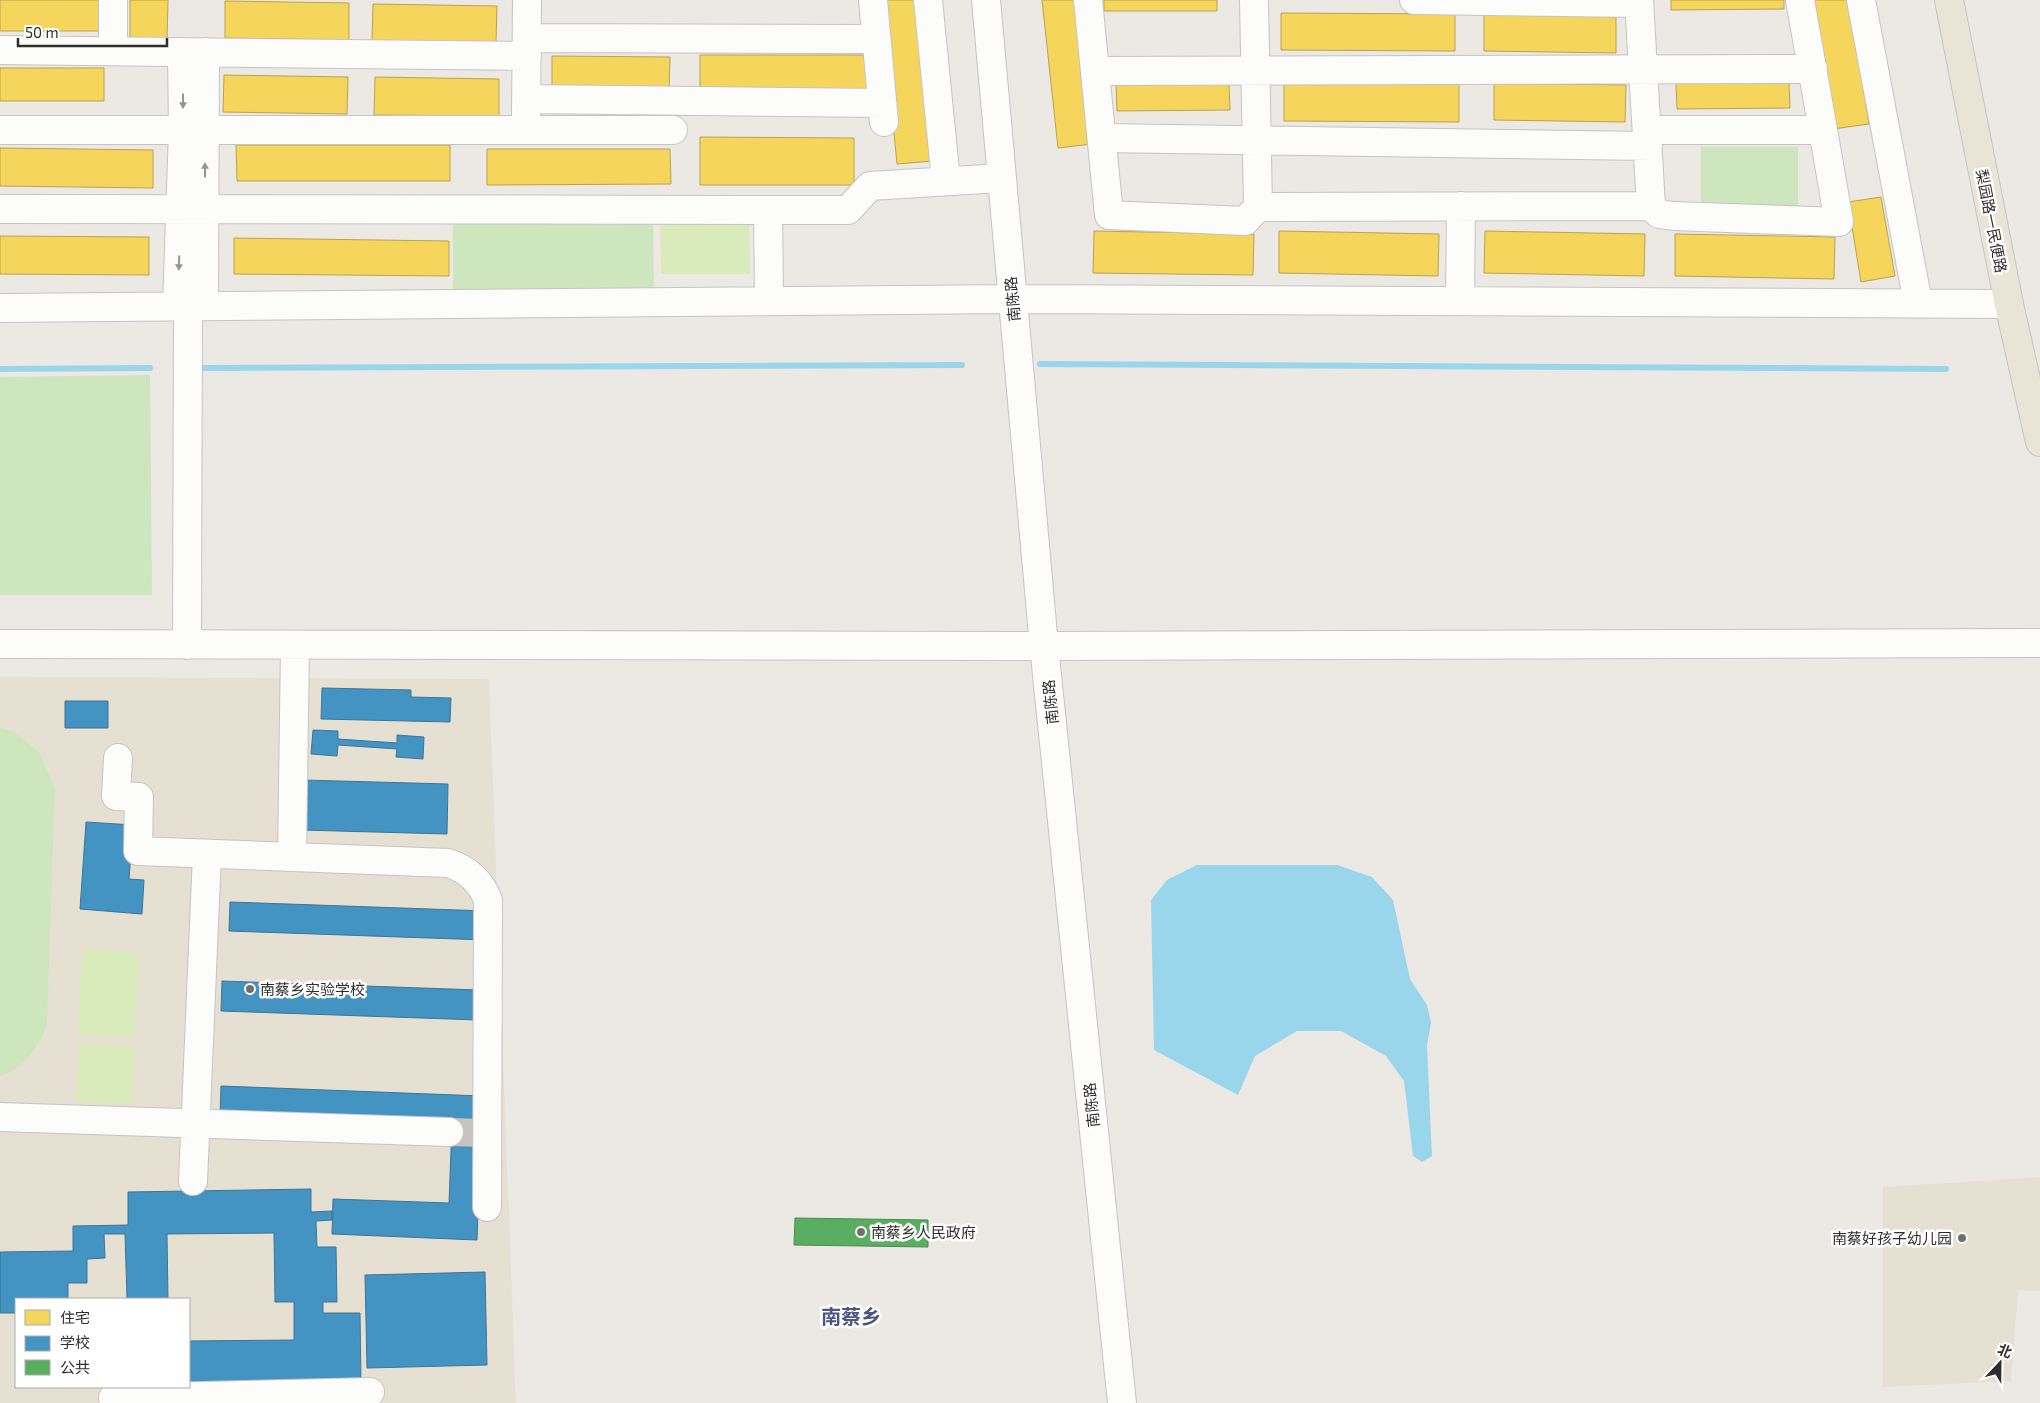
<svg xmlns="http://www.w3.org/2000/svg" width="2040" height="1403" font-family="'Exo 2','Noto Sans SC',sans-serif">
<rect width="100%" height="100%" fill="#ece8e4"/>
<!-- education -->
<path fill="#e6e0d3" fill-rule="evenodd" d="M0,677L489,679L516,1403H0ZM16,1299H189V1387H16Z
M2040,1177V1291L2018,1290L2011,1381L1883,1387V1187Z"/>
<!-- green -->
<path fill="#cee6be" d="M1701,147H1798V206H1701Z
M453,217H653L654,296H453Z
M150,375L152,595H0V377Z
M0,727L14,732L39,752L55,788L47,1026C38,1047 23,1070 0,1076Z"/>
<!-- pitch -->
<path fill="#d9eabb" d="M749,219L750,274H661L660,220Z
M82,949L139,953L134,1038L78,1034Z
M79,1043L135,1046L132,1104L76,1101Z"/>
<!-- water -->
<path fill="#99d6ec" d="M1197,865H1337L1372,877L1393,900L1410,979L1427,1005L1431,1023L1427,1045L1432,1156L1422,1162L1413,1156L1404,1081L1386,1056L1341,1031H1297L1255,1056L1238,1095L1154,1050L1151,900L1167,880Z"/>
<!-- homes -->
<path fill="#f6d55c" stroke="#baa34e" d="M0,0H101L102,31H0Z
M130,0H168L167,41H130Z
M881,0H921L933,161L897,164Z
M1042,0H1077L1092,144L1058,148Z
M1104,0H1217V11H1104Z
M1671,0H1784V9L1671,10Z
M1812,0H1849L1869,124L1833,129Z
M225,1L349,3V40L225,38Z
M373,4L497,6L496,43L372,41Z
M1281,13L1455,14V51L1281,50Z
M1484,14L1616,16V53L1484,51Z
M700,55H868V90H700Z
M552,56L670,57L669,89L552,88Z
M0,68H104V101H0Z
M224,75L348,77L347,114L223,112Z
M375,77L499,79V116L374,115Z
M1789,82L1790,108L1677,109L1676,83Z
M1494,83L1626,85L1625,122L1494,120Z
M1229,84L1230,110L1117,111L1116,85Z
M1284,84H1459V122L1284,121Z
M700,137L854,138V185H700Z
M236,145H450V181H237Z
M0,148L153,150V188L0,186Z
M487,149H670L671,184L487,185Z
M1881,197L1895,276L1861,282L1848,202Z
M1094,231L1254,234L1253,275L1093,273Z
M1279,231L1439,234L1438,276L1279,273Z
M1485,231L1645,234L1644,276L1484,273Z
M1675,234L1835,237L1834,279L1675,276Z
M0,236L149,237V275L0,274Z
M234,238L449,241V276L234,274Z"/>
<!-- schools -->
<path fill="#4393c3" stroke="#3d7596" d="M322,688L411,690V697L451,698L450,722L321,719Z
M65,701H108V728H65Z
M313,730L338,731V739L397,743V735L424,737L423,759L396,757L397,749L338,745L337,756L311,754Z
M303,780L448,784L447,834L301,830Z
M86,822L133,825L129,879L144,880L142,914L80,909Z
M230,902L487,911L486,940L229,931Z
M222,981L479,990L478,1020L221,1011Z
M221,1086L482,1096L477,1240L332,1234L333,1199L449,1203L452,1124L220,1115Z
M311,1189V1212L332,1211V1220L316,1221L317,1247H336L337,1302H323V1313H360L361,1385L189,1387V1341L294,1340V1302H275L274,1233L167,1234L168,1299H127L125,1234H104L105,1258L87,1259V1283H68V1299H16V1313H0V1252L73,1251V1226L128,1225V1192Z
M485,1272L487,1365L367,1368L365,1275Z"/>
<!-- public -->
<path fill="#5aae61" stroke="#4d8852" d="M795,1218L928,1220V1247L794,1245Z"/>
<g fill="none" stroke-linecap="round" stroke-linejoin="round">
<!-- stream -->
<path stroke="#99d6ec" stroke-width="6" d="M1040,364L1946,369
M199,368L962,365
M0,369L150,368"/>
<!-- minor-tunnel -->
<path stroke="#c6c3c0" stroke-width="28" stroke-dasharray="28 14" stroke-linecap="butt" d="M449,1132L482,1133"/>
<defs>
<path id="minor" d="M873,0L884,122
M928,0L946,181
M986,0L1044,646L1122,1403
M1088,0L1109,215L1245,221L1258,207
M1254,0L1258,207L1651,206L1639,0
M1414,0L1639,3
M1861,0L1918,303
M527,38L876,39
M0,50L527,56
M113,51V0
M1095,71L1813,69
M526,99L882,103
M526,117L527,0
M0,130H673
M1647,130H1823L1800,0
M1102,138L1648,146
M1651,206L1659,214L1673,216L1839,222L1823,130
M0,209L848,210L870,186L1001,178
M768,210L769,301
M1460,301L1461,206
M177,306L183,130L182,52
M204,306L205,52
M0,308L1012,299L2009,304
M0,644L1044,646L2040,643
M187,645L188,306
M118,758L116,796L139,797L138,851L448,863C467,869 481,882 488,900L487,1207
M292,857L295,645
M0,1117L449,1132
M193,1181L207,854
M113,1398L370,1392"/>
<path id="major" d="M1949,0L2009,304L2040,442"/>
</defs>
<!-- minor casing -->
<use href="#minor" stroke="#c5c4c5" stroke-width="30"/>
<!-- major casing -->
<use href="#major" stroke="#c6c5c4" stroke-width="30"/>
<!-- minor -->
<use href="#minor" stroke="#fcfcfb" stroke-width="28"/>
<!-- major -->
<use href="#major" stroke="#e8e4d6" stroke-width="28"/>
</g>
<!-- one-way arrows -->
<defs><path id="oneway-solid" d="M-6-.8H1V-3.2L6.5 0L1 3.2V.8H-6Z" transform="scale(1.25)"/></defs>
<g fill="#959594">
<use href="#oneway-solid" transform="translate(183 101) rotate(90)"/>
<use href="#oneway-solid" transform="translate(205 170) rotate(-90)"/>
<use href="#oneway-solid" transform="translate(179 263) rotate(92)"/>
</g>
<!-- markers -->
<g fill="#706f6e" stroke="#fff" stroke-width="2">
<circle cx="250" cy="989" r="5"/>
<circle cx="861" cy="1232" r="5"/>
<circle cx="1962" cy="1238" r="5"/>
</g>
<g text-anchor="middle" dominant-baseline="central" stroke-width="5" stroke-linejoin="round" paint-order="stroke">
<!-- street labels -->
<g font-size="15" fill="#2e2e2e" stroke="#fff">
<text transform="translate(1992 221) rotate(79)">梨园路一民便路</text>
<text transform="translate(1012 299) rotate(-95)">南陈路</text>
<text transform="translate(1050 702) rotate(-96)">南陈路</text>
<text transform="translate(1091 1105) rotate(-96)">南陈路</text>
</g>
<!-- poi labels -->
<g font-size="15" fill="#2e2e2e" stroke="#fff" text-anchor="start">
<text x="260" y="989">南蔡乡实验学校</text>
<text x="871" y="1232">南蔡乡人民政府</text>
<text x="1952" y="1238" text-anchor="end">南蔡好孩子幼儿园</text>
</g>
<!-- district labels -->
<g font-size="20" font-weight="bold" fill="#4d5680" stroke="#fff">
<text x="851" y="1316">南蔡乡</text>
</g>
</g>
<!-- legend -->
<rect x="15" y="1298" width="175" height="90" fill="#ffffff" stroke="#ababab"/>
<rect x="25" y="1310" width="25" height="15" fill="#f6d55c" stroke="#ababab"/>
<text x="60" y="1323" font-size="15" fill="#2e2e2e">住宅</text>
<rect x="25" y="1336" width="25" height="15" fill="#4393c3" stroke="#ababab"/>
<text x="60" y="1348" font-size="15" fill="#2e2e2e">学校</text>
<rect x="25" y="1360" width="25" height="15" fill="#5aae61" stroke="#ababab"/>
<text x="60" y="1373" font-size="15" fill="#2e2e2e">公共</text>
<!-- north arrow -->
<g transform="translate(2000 1363) rotate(22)" stroke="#ffffff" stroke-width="4" paint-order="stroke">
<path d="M0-4L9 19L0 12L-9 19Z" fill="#2e2e2e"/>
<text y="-8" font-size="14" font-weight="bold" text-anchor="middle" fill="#2e2e2e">北</text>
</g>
<!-- scale -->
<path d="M18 38v8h149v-8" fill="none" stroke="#2e2e2e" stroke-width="2.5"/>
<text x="25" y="38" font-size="15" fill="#2e2e2e" stroke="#ffffff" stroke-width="4" paint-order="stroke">50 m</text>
</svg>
